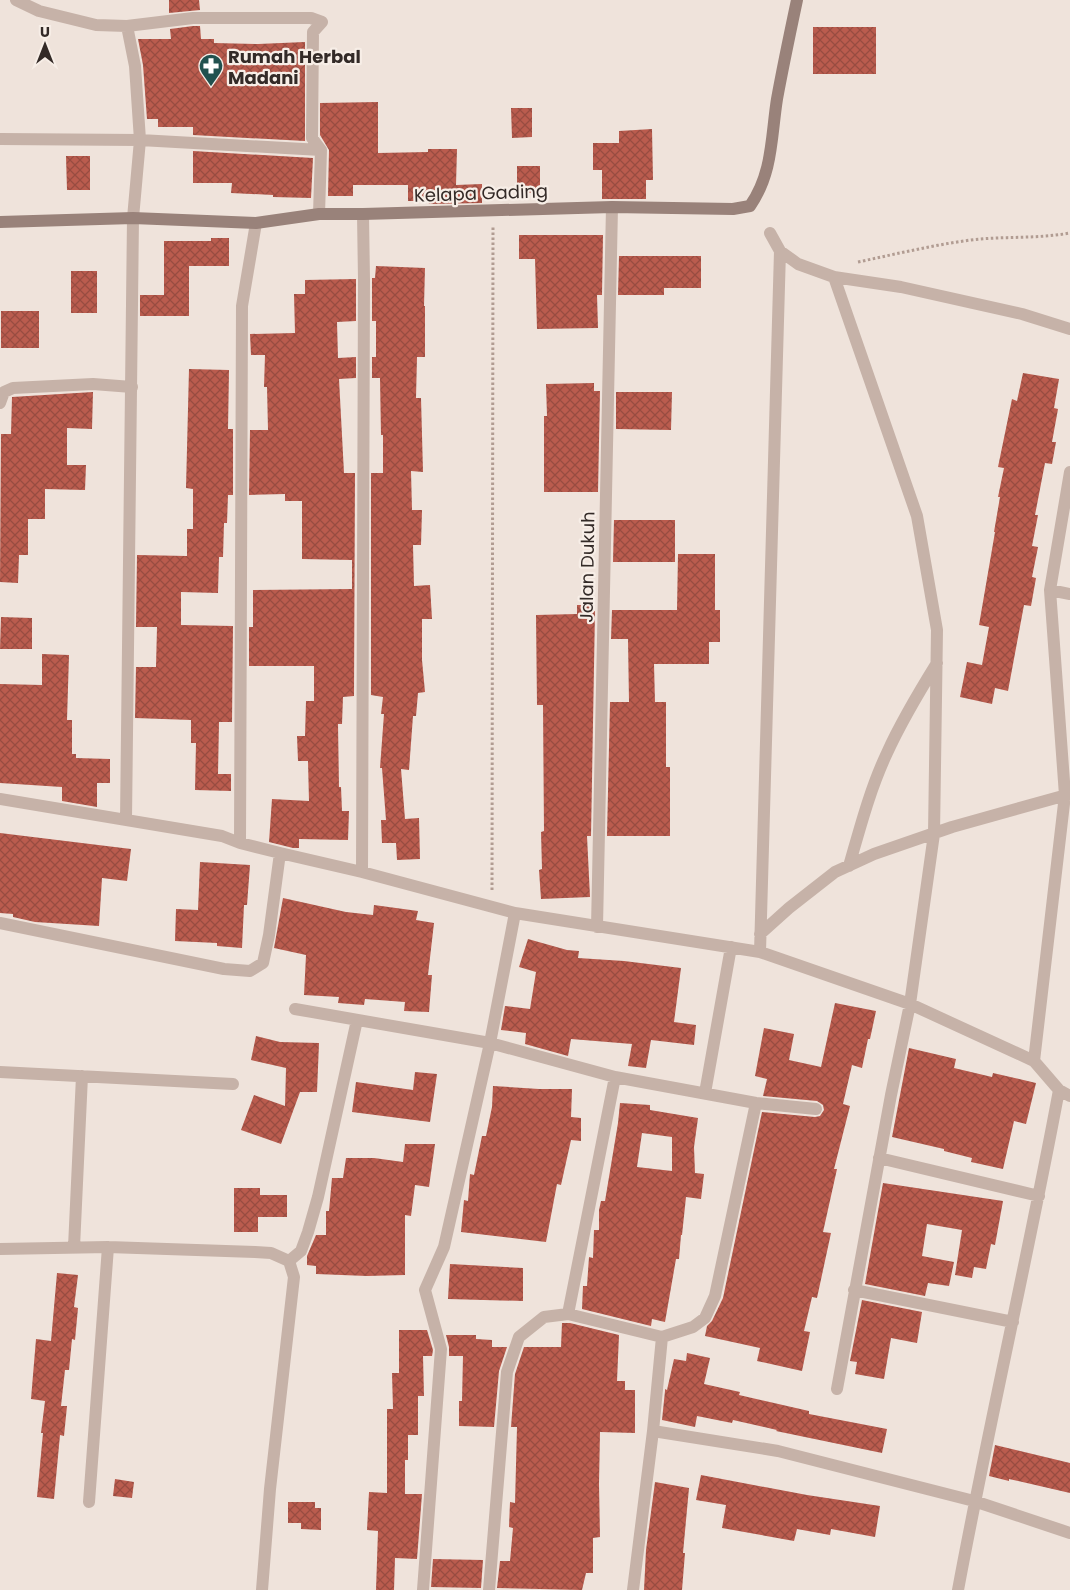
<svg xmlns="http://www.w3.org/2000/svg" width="1070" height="1590" font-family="Poppins,sans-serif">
<defs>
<pattern id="building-cross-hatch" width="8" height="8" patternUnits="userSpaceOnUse" patternTransform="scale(1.25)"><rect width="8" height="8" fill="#ba5c4e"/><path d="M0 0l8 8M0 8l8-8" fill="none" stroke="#984c41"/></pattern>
</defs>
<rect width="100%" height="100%" fill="#efe3db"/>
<!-- building -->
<path fill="url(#building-cross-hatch)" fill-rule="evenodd" d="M169,0H199L200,10L169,13Z
M193,26H200L201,39H214V43L258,44L305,42V141L193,135V127H158V119H147L143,65L138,39H171L170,29Z
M813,27H876V74H813Z
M378,102V153L428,152V149H457L456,185L482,184V203L429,204L428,201H408V185H353V196H328L329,150L320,135V103Z
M511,108H532V137L512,138Z
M652,129L653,180H646V199H602V170H593V143H619V131Z
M193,151L313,158L311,198L273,197V195L231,193L232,183H193Z
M66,156H90V190H67Z
M517,166H540V193H517Z
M519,235H603L602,295H597L598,328L537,329L535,259H519Z
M211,238H229V266H189V316H140V295H164V241H211Z
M619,256H701V288H664V295H618Z
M376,266L425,268L424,306H425V357H417L416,398H421L423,472L411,471L412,510H422L421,545H413L414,586L430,585L432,619H422V660L425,692L418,693L416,716H413L409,770L401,769L405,819L419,818L420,859L397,860L396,843H382L381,820H386L382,768H380L384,714H381L383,697L371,695V473H383V435H381L380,378H372V357H376V321H372V278H375Z
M71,271H97V313H71Z
M356,279V321L337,322L338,358L356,357V378L339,379L344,473H355L354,696L343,697L342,724H338L339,787H341L342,811H349L348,840L299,839V848H293L269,842L272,799L309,801L308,761H298L297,736H305L306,701H314V666H249V627H253V590L352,589V560L302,559V501H285V494L249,495L250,430H268L267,387H264L265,355H251L250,334L295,333L294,294H305V280Z
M1,311H39V348H1Z
M189,369L229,370L228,429H233V495H228L227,523H224L223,557H219L218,593L181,592V625L233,626L232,722H219L218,774H231V791L195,790L196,743H191V720L135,718L136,667H156L157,627H136L137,555L187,556V529H193V489L186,488Z
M1023,373L1059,379L1054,408L1058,409L1052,442H1056L1052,464L1045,463L1035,515H1038L1032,546L1038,547L1032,577L1036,578L1031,606L1024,605L1008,691L995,688L992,704L960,697L967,662L982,665L989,627L979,625L995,532H994L1000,497H998L1004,468L998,467L1012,399L1017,401Z
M594,383V391H600L598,492H544V416H547L546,384Z
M93,392L92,429L67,428V465H86L85,490L45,489V519H28V555H19L18,583L0,582L1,434H11L12,397Z
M616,392H672L671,430L616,429Z
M614,520H675V562H613Z
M678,554H715V610H720V642H709V664H654L655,702H666V767H670V836H607L610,702H629L628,639H611L612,610H677Z
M577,605H594V611H595L591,836H587L590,897L541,899L539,870L542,869L541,832L544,831L543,705H537L536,615L577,614Z
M1,617L32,618V649H0Z
M42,654L69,655L67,720H72V754H76V758L110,759V783H97V807L62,801V787L0,783V684L42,685Z
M0,833L131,849L127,881L102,878L99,926L35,922L13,917V914L0,913Z
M200,862L250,865L247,905H244L242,948L217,946V943L175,941L176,909L198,910Z
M283,898L346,912L373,915L374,905L418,911L416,920L434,923L428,975H432L429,1012L404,1011L405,1002L365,999L364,1005L338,1003L339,997L304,995L306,955L274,948Z
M528,939L567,950L579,951L578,958L624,961L681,968L674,1022L696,1025L694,1045L651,1040L646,1068L628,1066L632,1044L571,1039L568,1056L525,1044L526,1033L501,1030L505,1006L530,1009L536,972L519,967Z
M835,1003L876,1011L870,1039H868L862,1068L852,1065L843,1104L850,1106L834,1169H837L823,1232L831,1233L817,1298L812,1297L804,1331L810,1332L802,1371L757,1361L760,1348L705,1336L707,1326L712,1321L723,1298L762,1112L815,1117L820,1116L824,1110L823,1105L817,1101L763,1096L767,1079L755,1076L764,1028L794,1034L789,1060L821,1067Z
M256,1036L280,1042L319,1043L317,1092H300L281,1144L241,1130L254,1095L285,1106L286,1068L251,1060Z
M909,1048L956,1059L954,1068L992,1077L993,1073L1036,1083L1026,1124L1014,1121L1003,1169L971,1162L972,1158L944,1151V1149L892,1137Z
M415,1072L437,1074L430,1122L352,1112L356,1082L413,1090Z
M493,1086L539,1089H572L571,1117L581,1118V1141L571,1140L561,1185L557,1184L546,1242L461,1232L464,1200L468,1201L470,1174L474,1175L482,1136H486L492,1107Z
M620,1103L650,1105V1110L698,1118L694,1147L695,1173L704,1174L701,1199L686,1197L682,1235H681L679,1259H676L665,1322L652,1319L651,1326L582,1309L583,1286H587L589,1257L593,1258L594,1230H599V1210L601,1201H605L618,1123ZM642,1133L672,1137V1171L637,1167Z
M405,1144H435L429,1187L415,1185L411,1216L405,1215V1275L367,1276L316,1274V1266L307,1265V1256L316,1235H326V1211H329L332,1178H343L346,1158H374L403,1162Z
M883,1183L1003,1201L995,1245L991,1244L986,1269L974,1267L972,1278L955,1275L962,1230L927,1224L922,1256L954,1262L949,1286L928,1283L925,1296L865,1284Z
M234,1188H260V1195H287V1217H258V1232H234Z
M450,1264L523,1268V1301L448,1299Z
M57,1273L78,1275L74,1307L78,1308L75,1340L72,1339L69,1370H65L61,1406H67L64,1436L60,1435L54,1499L37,1497L43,1433H41L45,1401L31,1399L36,1339L51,1341Z
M862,1300L922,1312L917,1343L891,1338L884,1379L855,1374L857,1362L850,1361Z
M562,1323H570L619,1335L617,1381H625V1390H635V1433L600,1432L599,1484L600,1537L593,1538V1573H586L582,1590L497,1588L500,1561H510L513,1528L509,1527L510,1502L515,1503L517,1427H511L515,1374L524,1347H561Z
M399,1330H427L433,1350L432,1356H423L424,1396H418V1435H408V1460H405V1494H422L417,1559L395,1558L394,1590H376L378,1531L367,1530L369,1492L387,1493V1409H393L392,1373H399Z
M446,1335H476V1339L492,1340V1347H507L499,1371L494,1427L459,1426V1401H462L463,1356H449V1347Z
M687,1353L710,1358L704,1384L740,1392L739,1395L809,1411V1414L887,1429L882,1453L776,1431L777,1430L733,1420L732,1423L697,1416L695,1427L662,1420L665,1391V1389L667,1390L674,1359L686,1361Z
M995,1445L1070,1463V1493L1009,1479V1481L989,1476Z
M701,1475L807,1495L880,1506L875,1537L831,1529L830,1535L797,1529L794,1541L722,1528L726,1505L696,1500Z
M115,1479L134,1482L132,1498L113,1496Z
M655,1482L689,1488L683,1553H685L682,1590H644L646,1550Z
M288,1502H315V1508H321V1530L301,1529V1523H288Z
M433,1559L483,1560L481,1588L431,1587Z"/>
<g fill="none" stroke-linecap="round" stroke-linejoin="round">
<!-- path -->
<path stroke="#b19c92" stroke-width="3" stroke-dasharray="2.5 2.5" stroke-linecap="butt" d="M858,262C896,254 933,245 971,240C1004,236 1037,239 1070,233
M492,890L493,227"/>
<!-- street -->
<path stroke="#c6b2a8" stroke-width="12" d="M16,0L39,11L96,25L127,26L193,18H311L322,22L313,32L312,138L321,150L319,214
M0,139L140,140L321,150
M770,233L780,251L798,264L834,277L901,287L1022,314L1070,329
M834,277L917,516L937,630L934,834L910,1004L891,1095L837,1389
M0,403L4,392L13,388L93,384L132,387
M1050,590L1070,594
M0,799L222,836L240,843L280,853L362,872L515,913L760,952L910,1004L1034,1061L1059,1090L1070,1096
M126,820L133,218L140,140L135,66L127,26
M240,843L242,306L256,223
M849,866C860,828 870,789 887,753C901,722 919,692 937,663
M362,872L364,280L363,214
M0,923L224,969L250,971L263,963L269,935L280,853
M597,927L612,207
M760,934L789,908L835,872L874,854L952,827L1070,794
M760,952L780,251
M295,1009L490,1043L615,1077L756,1103L816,1109
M1034,1061L1065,795L1050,590L1070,472
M0,1072L233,1084
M705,1093L731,947
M879,1158L1039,1196
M74,1247L82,1076
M0,1249L108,1247L255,1252L271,1253L289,1261L301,1251L308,1232L318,1197L357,1020
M854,1290L1013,1322
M568,1314L662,1337
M653,1431L778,1451L974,1501L1070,1533
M89,1502L108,1247
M262,1590L270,1489L294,1277L289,1261
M423,1590L441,1349L425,1290L444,1247L490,1043L515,913
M489,1590L507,1372L519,1337L544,1317L568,1314L615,1077
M633,1590L653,1431L662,1337L693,1327L705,1318L715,1296L756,1103
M958,1590C989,1423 1028,1257 1059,1090"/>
<!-- secondary -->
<path stroke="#99827a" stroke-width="12" d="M0,222L133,218L256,223L319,214H363L612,207L733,209L750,206C773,173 771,137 777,99C783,66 790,33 797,0"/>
</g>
<!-- icons -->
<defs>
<symbol id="pharmacy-pin" viewBox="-11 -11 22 30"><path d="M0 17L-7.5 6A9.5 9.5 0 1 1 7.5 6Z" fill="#21514f" stroke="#f7eee7"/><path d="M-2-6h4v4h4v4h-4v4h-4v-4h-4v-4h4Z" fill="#fff"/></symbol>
</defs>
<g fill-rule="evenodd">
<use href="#pharmacy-pin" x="197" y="52" width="28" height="38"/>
</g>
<g text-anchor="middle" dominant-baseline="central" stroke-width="4.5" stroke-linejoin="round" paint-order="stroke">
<!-- poi labels -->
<g font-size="18" font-weight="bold" fill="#332a27" stroke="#f7eee7" text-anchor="start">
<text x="228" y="56">Rumah Herbal<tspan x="228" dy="21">Madani</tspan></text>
</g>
<!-- street labels -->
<g font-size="18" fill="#332a27" stroke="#f7eee7">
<text transform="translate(481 193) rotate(-2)">Kelapa Gading</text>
<text transform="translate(587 567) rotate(-89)">Jalan Dukuh</text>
</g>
</g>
<!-- north arrow -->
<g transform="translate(45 45)" stroke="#f7eee7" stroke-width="4" paint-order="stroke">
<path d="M0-4L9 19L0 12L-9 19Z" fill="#332a27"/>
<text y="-8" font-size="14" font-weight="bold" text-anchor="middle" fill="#332a27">U</text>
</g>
</svg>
